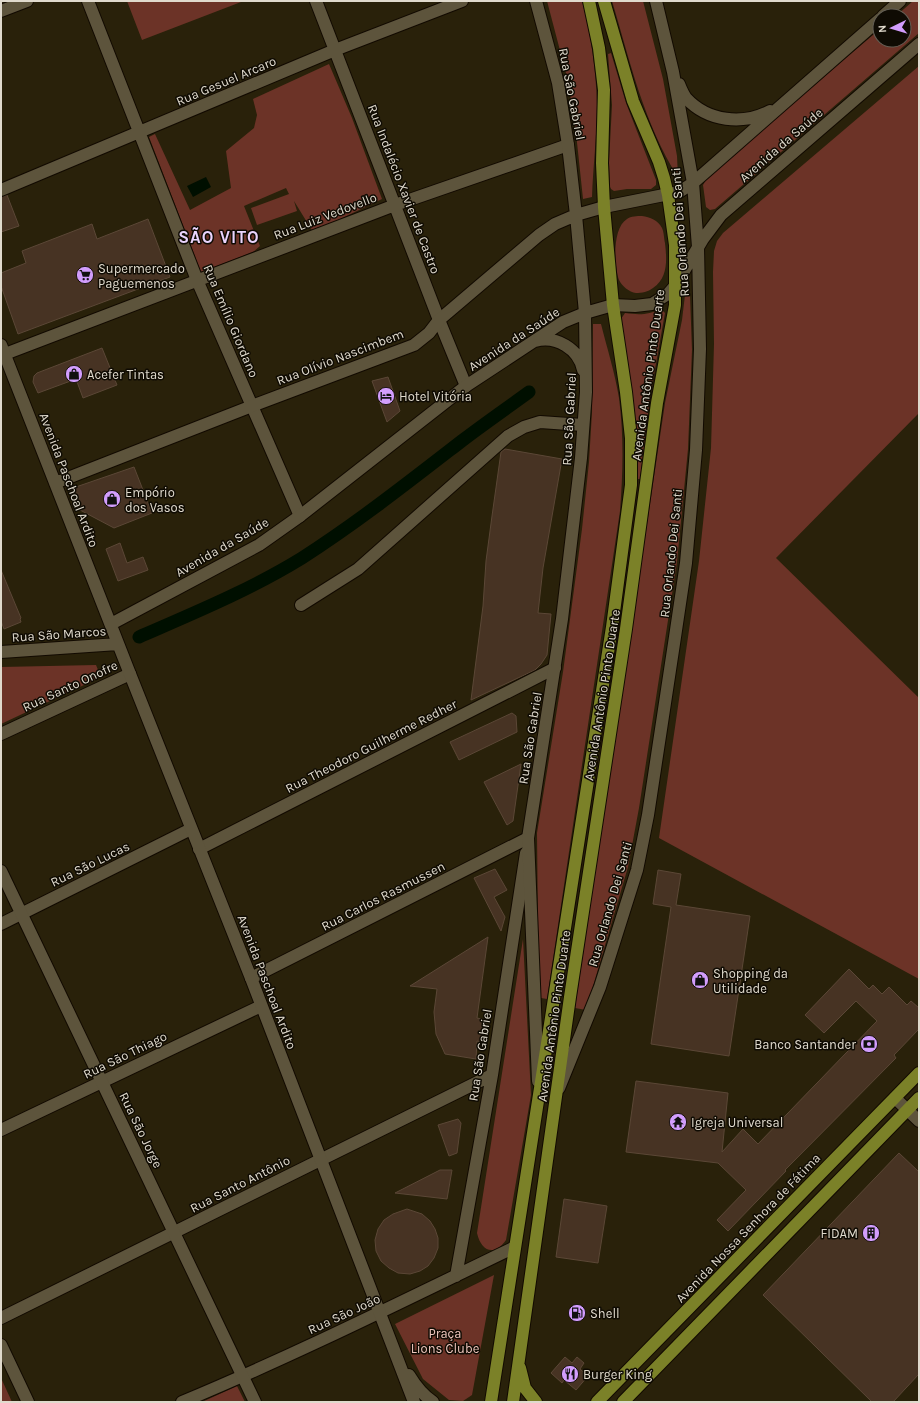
<svg xmlns="http://www.w3.org/2000/svg" width="920" height="1403" font-family="Karla,sans-serif">
<rect width="100%" height="100%" fill="#29210a"/>
<!-- green -->
<path fill="#6c3327" d="M127,1H241V2L142,40Z
M547,1H582C591,35 596,70 597,105C597,136 593,167 592,197L583,199L576,133L568,81Z
M612,1H643L663,79L677,156L678,177C644,124 630,61 612,1Z
M913,1H919V33L715,209L710,210L706,207L703,185L706,180L758,133L880,29V40H904V16H896Z
M611,53L626,103L656,180V185L651,189H627L614,191L611,189L610,187L609,162L612,105L608,54Z
M329,64L352,118L382,199L313,232L294,201L297,211L257,225L251,208L289,194L286,188L244,206L260,246L253,252L201,272L149,137L155,134L190,210L231,188L226,151L254,128L257,115L253,99Z
M919,66V413L776,558L919,698V979L659,838L699,561L711,448L714,344L713,272L714,251L717,241L723,233Z
M642,216C650,217 658,220 662,228C664,232 664,239 665,243C667,260 668,278 653,288C648,292 642,293 636,293C629,292 622,286 619,280C614,266 612,228 627,219C631,216 637,216 642,216Z
M685,295H690L692,350L688,449L677,562L639,808L628,867L586,1010L575,1008L665,403L682,320Z
M661,309L665,313L650,397L640,479H638C636,424 630,373 621,319L625,313C639,315 648,315 661,309Z
M593,324H601C607,348 615,373 619,398C624,436 623,473 620,511L547,999L541,998L538,930L537,833L563,672L582,529L589,462L592,412Z
M96,665L101,677L1,724V667Z
M523,939L531,1095L506,1240C494,1257 481,1251 477,1233Z
M494,1275L472,1395L463,1401L449,1400L423,1379L395,1324Z
M1,1378L12,1402H1Z
M237,1386L245,1402H202Z"/>
<!-- water -->
<path fill="#000f00" d="M206,177L211,187L193,197L187,186Z"/>
<g fill="none" stroke-linecap="round" stroke-linejoin="round">
<!-- canal -->
<path stroke="#000f00" stroke-width="13" d="M139,637C194,613 250,590 302,558C358,522 410,481 463,440C484,424 507,408 529,392"/>
</g>
<!-- building -->
<path fill="#473323" stroke="#5b4736" d="M7,195L19,226L1,232V197Z
M148,219L170,277L18,334L1,286V273L26,263L22,251L92,224L97,239Z
M102,348L117,385L83,398L76,379L38,393L33,382L34,376L37,373Z
M388,377L400,411L387,422L372,381Z
M505,449L562,459L543,568L538,613L551,614L547,655L541,664L535,670L471,700L483,606L486,561L492,516L501,452Z
M134,467L152,513L114,528L80,510L73,488Z
M120,543L127,563L143,557L148,570L118,581L106,549Z
M1,570L21,618L20,619L21,622L4,629L1,621Z
M512,713L516,716L517,732L459,760L450,742Z
M521,764L513,821L507,825L484,782Z
M495,869L507,890L494,897L505,917L501,931L474,878Z
M658,870L681,874L676,905L750,916L729,1056L651,1044L671,907L653,904Z
M488,937L477,1018L486,1020L484,1043L477,1041L476,1059L445,1054L436,1034L434,1012L437,989L410,986Z
M849,969L869,989L873,985L882,994L889,987L907,1005L911,1001L919,1008V1029L894,1055L896,1058L785,1170L786,1171L728,1231L717,1220L746,1190L718,1163L626,1152L636,1081L728,1093L722,1152L743,1129L758,1144L877,1021L856,1001L824,1033L805,1015Z
M458,1119L461,1123L457,1153L449,1156L438,1125Z
M899,1153L919,1172V1374L893,1402H872L763,1295Z
M440,1170H452L447,1199L395,1193Z
M564,1199L607,1206L598,1263L556,1257Z
M407,1209L422,1214L430,1221L435,1229L438,1238V1248L434,1258L428,1266L420,1271L410,1274L398,1273L389,1268L381,1261L376,1251L375,1240L378,1229L384,1220L393,1214Z
M565,1357L572,1363L577,1357L584,1363L580,1369L588,1376L576,1390L564,1380L562,1383L551,1373Z"/>
<g fill="none" stroke-linecap="round" stroke-linejoin="round">
<defs>
<path id="minor" d="M88,1L197,280L300,516
M316,1L439,320L466,386
M1,11L27,1
M1,190L335,50L462,1
M5,354L395,205L568,145
M301,605L358,569L508,436L524,427L540,422L583,425
M1,734L130,674
M199,849L555,668
M1,924L191,829
M251,978L528,838
M895,1098L919,1121
M1,1130L261,1006
M456,1276L492,1075L526,853
M1,1318L492,1075
M1,1345L28,1402
M182,1402C295,1355 405,1300 515,1247"/>
<path id="secondary" d="M536,1L558,83L568,145L576,215L585,313L586,392L581,458L562,619L528,838L538,1081
M883,16L900,1
M679,84C681,89 683,94 686,98C708,122 743,125 770,111
M535,341C556,335 579,349 583,370
M1,345L130,674L251,978L414,1402
M55,483L252,406L414,345L429,333L439,320L539,235L555,224L576,215L604,207L679,192L693,183L880,19
M111,624L259,545L300,516L466,386L563,322L585,313L613,305L635,306L652,304L668,294L675,286L703,239L721,215L919,44
M1,652L118,644
M1,871L255,1402
M559,1088L600,987L637,870L648,815L675,637L686,563L696,450L700,349L698,247L693,183L673,72L656,1
M409,1375C415,1385 423,1395 433,1402"/>
<path id="primary" d="M520,1368L525,1388L536,1402
M491,1402L612,627L631,485V438L626,392L613,305L604,207L602,163L604,90L599,48L589,1
M513,1402L570,997L626,629L657,403L675,305V245L668,195L664,178L659,162L633,101L604,1
M597,1402L919,1073
M623,1402L919,1098"/>
</defs>
<!-- minor casing -->
<use href="#minor" stroke="#120a00" stroke-width="14"/>
<!-- secondary casing -->
<use href="#secondary" stroke="#120a00" stroke-width="14"/>
<!-- primary casing -->
<use href="#primary" stroke="#120a00" stroke-width="14"/>
<!-- minor -->
<use href="#minor" stroke="#5d543c" stroke-width="12"/>
<!-- secondary -->
<use href="#secondary" stroke="#5d543c" stroke-width="12"/>
<!-- primary -->
<use href="#primary" stroke="#7b8128" stroke-width="12"/>
</g>
<!-- icons -->
<defs>
<symbol id="supermarket-disc" viewBox="-11 -11 22 22"><circle r="9.5" fill="#d29dfd" stroke="#0f0b03"/><path d="M-6-5.5h2.5l.6 2H6L4.5 2H-2.5L-4.4-4H-6ZM-1.5 3.2a1.3 1.3 0 1 0 .1 0ZM3 3.2a1.3 1.3 0 1 0 .1 0Z" fill="#111"/></symbol>
<symbol id="shop-disc" viewBox="-11 -11 22 22"><circle r="9.5" fill="#d29dfd" stroke="#0f0b03"/><path d="M-5-2.5h2.3a2.7 3.5 0 0 1 5.4 0H5L5.5 6h-11ZM-1.5-2.5h3a1.5 2.3 0 0 0-3 0Z" fill="#111"/></symbol>
<symbol id="hotel-disc" viewBox="-11 -11 22 22"><circle r="9.5" fill="#d29dfd" stroke="#0f0b03"/><path d="M-6-4.5h1.5V1H6V5H4.5V3h-9V5H-6ZM-4 0a1.8 1.8 0 1 1 3.6 0ZM.5 0V-2.5h3Q6-2.5 6 0Z" fill="#111"/></symbol>
<symbol id="bank-disc" viewBox="-11 -11 22 22"><circle r="9.5" fill="#d29dfd" stroke="#0f0b03"/><path d="M-6-4H6V4H-6ZM0-2.3a2.3 2.3 0 1 0 0 4.6a2.3 2.3 0 1 0 0-4.6Z" fill="#111"/></symbol>
<symbol id="temple-disc" viewBox="-11 -11 22 22"><circle r="9.5" fill="#d29dfd" stroke="#0f0b03"/><path d="M0-6L5-2H3V0L6.5 2.5H4V6H1.5V3h-3V6H-4V2.5H-6.5L-3 0V-2H-5Z" fill="#111"/></symbol>
<symbol id="building-disc" viewBox="-11 -11 22 22"><circle r="9.5" fill="#d29dfd" stroke="#0f0b03"/><path d="M-4-6H4V6H1V3H-1V6H-4ZM-2.5-4.3h1.7v1.8h-1.7ZM.8-4.3h1.7v1.8H.8ZM-2.5-1h1.7V.8h-1.7ZM.8-1h1.7V.8H.8Z" fill="#111"/></symbol>
<symbol id="fuel-disc" viewBox="-11 -11 22 22"><circle r="9.5" fill="#d29dfd" stroke="#0f0b03"/><path d="M-5.5-6h7V0h2V4h1.3V-2.5L3-4.5l.8-.8L6-3V5H2.5V1h-1V6h-7ZM-4.2-4.7v3.2H.2V-4.7Z" fill="#111"/></symbol>
<symbol id="restaurant-disc" viewBox="-11 -11 22 22"><circle r="9.5" fill="#d29dfd" stroke="#0f0b03"/><path d="M-5-6h1v4h1v-4h1v4h1v-4h1v5L-1.5 .5V6h-2V.5L-5-1ZM5-6V6H3V1.5H1.5Q1.5-4 5-6Z" fill="#111"/></symbol>
</defs>
<g fill-rule="evenodd">
<use href="#supermarket-disc" x="75" y="265" width="20" height="20"/>
<use href="#shop-disc" x="64" y="364" width="20" height="20"/>
<use href="#hotel-disc" x="376" y="386" width="20" height="20"/>
<use href="#shop-disc" x="102" y="489" width="20" height="20"/>
<use href="#shop-disc" x="690" y="970" width="20" height="20"/>
<use href="#bank-disc" x="859" y="1034" width="20" height="20"/>
<use href="#temple-disc" x="668" y="1112" width="20" height="20"/>
<use href="#building-disc" x="861" y="1223" width="20" height="20"/>
<use href="#fuel-disc" x="567" y="1303" width="20" height="20"/>
<use href="#restaurant-disc" x="560" y="1364" width="20" height="20"/>
</g>
<g text-anchor="middle" dominant-baseline="central" stroke-width="3" stroke-linejoin="round" paint-order="stroke">
<!-- street labels -->
<g font-size="13" fill="#e0dacd" stroke="#0f0b03">
<text transform="translate(226 81) rotate(-23)">Rua Gesuel Arcaro</text>
<text transform="translate(572 94) rotate(79)">Rua São Gabriel</text>
<text transform="translate(781 145) rotate(-41)">Avenida da Saúde</text>
<text transform="translate(404 189) rotate(69)">Rua Indalécio Xavier de Castro</text>
<text transform="translate(325 216) rotate(-21)">Rua Luiz Vedovello</text>
<text transform="translate(680 232) rotate(-94)">Rua Orlando Dei Santi</text>
<text transform="translate(231 321) rotate(67)">Rua Emílio Giordano</text>
<text transform="translate(514 339) rotate(-33)">Avenida da Saúde</text>
<text transform="translate(340 357) rotate(-21)">Rua Olívio Nascimbem</text>
<text transform="translate(648 375) rotate(-82)">Avenida Antônio Pinto Duarte</text>
<text transform="translate(569 419) rotate(-87)">Rua São Gabriel</text>
<text transform="translate(69 480) rotate(69)">Avenida Paschoal Ardito</text>
<text transform="translate(222 547) rotate(-30)">Avenida da Saúde</text>
<text transform="translate(671 553) rotate(-84)">Rua Orlando Dei Santi</text>
<text transform="translate(59 634) rotate(-4)">Rua São Marcos</text>
<text transform="translate(70 686) rotate(-25)">Rua Santo Onofre</text>
<text transform="translate(602 695) rotate(-81)">Avenida Antônio Pinto Duarte</text>
<text transform="translate(530 738) rotate(-81)">Rua São Gabriel</text>
<text transform="translate(371 746) rotate(-27)">Rua Theodoro Guilherme Redher</text>
<text transform="translate(90 864) rotate(-26)">Rua São Lucas</text>
<text transform="translate(383 896) rotate(-27)">Rua Carlos Rasmussen</text>
<text transform="translate(610 904) rotate(-74)">Rua Orlando Dei Santi</text>
<text transform="translate(267 982) rotate(69)">Avenida Paschoal Ardito</text>
<text transform="translate(554 1016) rotate(-82)">Avenida Antônio Pinto Duarte</text>
<text transform="translate(125 1055) rotate(-26)">Rua São Thiago</text>
<text transform="translate(480 1055) rotate(-81)">Rua São Gabriel</text>
<text transform="translate(141 1130) rotate(64)">Rua São Jorge</text>
<text transform="translate(240 1184) rotate(-27)">Rua Santo Antônio</text>
<text transform="translate(748 1228) rotate(-46)">Avenida Nossa Senhora de Fátima</text>
<text transform="translate(344 1314) rotate(-25)">Rua São João</text>
</g>
<!-- poi labels -->
<g font-size="13" fill="#e0dacd" stroke="#0f0b03" text-anchor="start">
<text x="98" y="268">Supermercado<tspan x="98" dy="15">Paguemenos</tspan></text>
<text x="87" y="374">Acefer Tintas</text>
<text x="399" y="396">Hotel Vitória</text>
<text x="125" y="492">Empório<tspan x="125" dy="15">dos Vasos</tspan></text>
<text x="713" y="973">Shopping da<tspan x="713" dy="15">Utilidade</tspan></text>
<text x="856" y="1044" text-anchor="end">Banco Santander</text>
<text x="691" y="1122">Igreja Universal</text>
<text x="858" y="1233" text-anchor="end">FIDAM</text>
<text x="590" y="1313">Shell</text>
<text x="583" y="1374">Burger King</text>
</g>
<!-- park labels -->
<g font-size="13" fill="#f1c8bf" stroke="#0f0b03">
<text x="445" y="1333">Praça<tspan x="445" dy="15">Lions Clube</tspan></text>
</g>
<!-- district labels -->
<g font-size="17" font-weight="bold" letter-spacing="1" fill="#ead4fd" stroke="#0f0b03">
<text x="219" y="237">SÃO VITO</text>
</g>
</g>
<!-- border -->
<rect width="920" height="1403" fill="none" stroke="#e0dacd" stroke-width="4"/>
<!-- north arrow -->
<g transform="translate(892 28) rotate(265)"><circle r="19" fill="#0f0b03" stroke="#635e54"/>
<path d="M0-3L7 15L0 10L-7 15Z" fill="#d29dfd"/>
<text y="-6" font-size="11" font-weight="bold" text-anchor="middle" fill="#e0dacd">N</text>
</g>
</svg>
